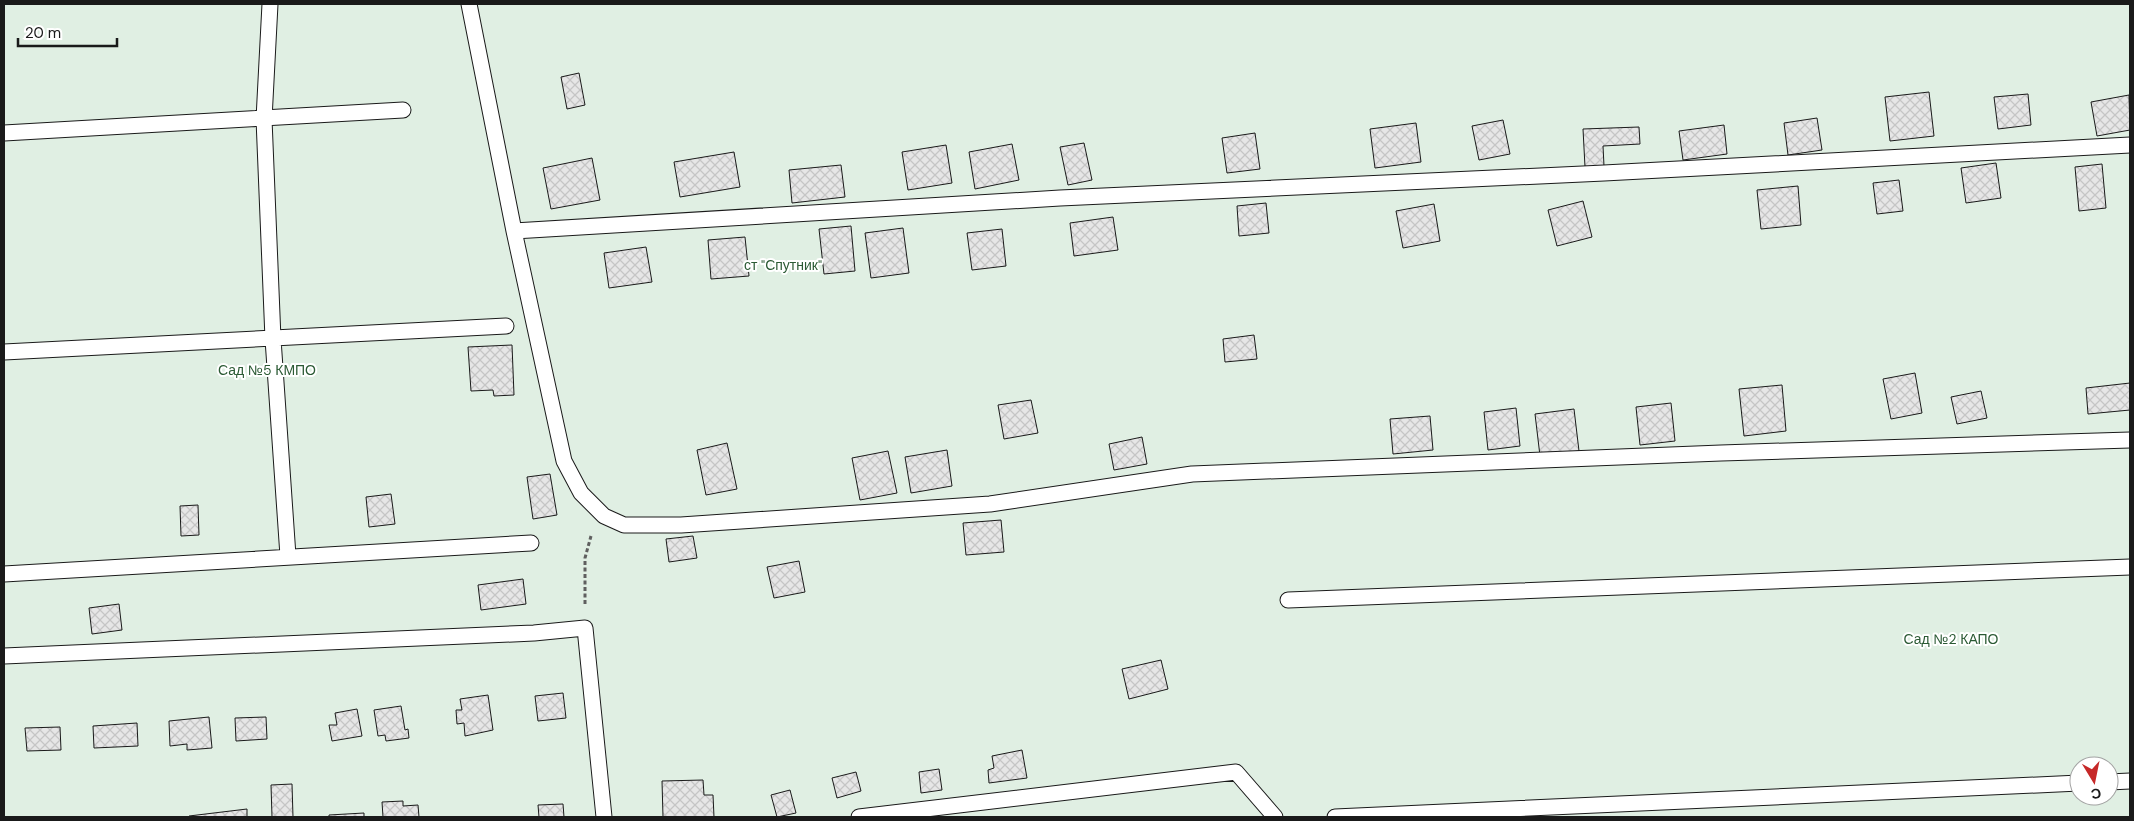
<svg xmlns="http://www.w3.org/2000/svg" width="2134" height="821" font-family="'DM Sans',sans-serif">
<defs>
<pattern id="building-cross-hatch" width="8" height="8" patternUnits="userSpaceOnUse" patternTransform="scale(1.25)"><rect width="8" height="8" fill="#e6e6e6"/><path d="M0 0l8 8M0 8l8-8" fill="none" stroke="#c5c5c5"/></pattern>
</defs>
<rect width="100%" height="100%" fill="#fff"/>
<!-- green -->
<path fill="#e0efe3" stroke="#6a6a6a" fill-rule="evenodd" d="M4,4H2130V817H4ZM2079,766H2109V796H2079Z"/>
<!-- building -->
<path fill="url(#building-cross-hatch)" stroke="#1a1a1a" d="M579,73L585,105L567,109L561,77Z
M1929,92L1934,136L1890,141L1885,97Z
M2028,94L2031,125L1998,129L1994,97Z
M2129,95L2130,130L2097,136L2091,102Z
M1817,118L1822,150L1788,155L1784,123Z
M1503,120L1510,154L1479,160L1472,126Z
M1416,123L1421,162L1375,168L1370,129Z
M1724,125L1727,154L1683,160L1679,131Z
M1639,127L1640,144L1603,146L1604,166L1585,167L1583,129Z
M1255,133L1260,169L1227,173L1222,138Z
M1084,143L1092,180L1068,185L1060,147Z
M1012,144L1019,180L975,189L969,152Z
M946,145L952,183L908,190L902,152Z
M734,152L740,187L680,197L674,162Z
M592,158L600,200L551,209L543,168Z
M1996,163L2001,198L1966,203L1961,168Z
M2102,164L2106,208L2079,211L2075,167Z
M841,165L845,197L792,203L789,170Z
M1899,180L1903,211L1877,214L1873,183Z
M1798,186L1801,225L1761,229L1757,190Z
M1583,201L1592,237L1557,246L1548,210Z
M1266,203L1269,233L1239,236L1237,206Z
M1434,204L1440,241L1403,248L1396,211Z
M1113,217L1118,250L1074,256L1070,223Z
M851,226L855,271L824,274L819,229Z
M903,228L909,273L871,278L865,233Z
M1002,229L1006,266L972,270L967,233Z
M745,237L749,276L711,279L708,240Z
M646,247L652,282L609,288L604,253Z
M1254,335L1257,359L1225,362L1223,339Z
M512,345L514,395L494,396L493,390L471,391L468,347Z
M1915,373L1922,413L1891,419L1883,379Z
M2130,383V410L2088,414L2086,388Z
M1782,385L1786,431L1744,436L1739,389Z
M1981,391L1987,418L1957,424L1951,397Z
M1031,400L1038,433L1004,439L998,405Z
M1671,403L1675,441L1640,445L1636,407Z
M1516,408L1520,446L1488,450L1484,412Z
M1574,409L1579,451L1540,456L1535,414Z
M1430,416L1433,450L1393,454L1390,419Z
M1142,437L1147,464L1114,470L1109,444Z
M727,443L737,489L706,495L697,450Z
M947,450L952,486L911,493L905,457Z
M888,451L897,493L860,500L852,458Z
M550,474L557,515L533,519L527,477Z
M391,494L395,524L369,527L366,497Z
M198,505L199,535L181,536L180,506Z
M1001,520L1004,552L966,555L963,523Z
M693,536L697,558L669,562L666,539Z
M799,561L805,592L774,598L767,567Z
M523,579L526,604L481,610L478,585Z
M119,604L122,630L92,634L89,608Z
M1161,660L1168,689L1129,699L1122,669Z
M563,693L566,718L538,721L535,696Z
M488,695L493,730L465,736L464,723L457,724L456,710H462L460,699Z
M401,706L405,730L408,729L409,738L386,741L385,735L378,736L374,710Z
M357,709L362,736L332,741L329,725H337L335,713Z
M209,717L212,748L187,750V744L170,746L169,721Z
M266,717L267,739L236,741L235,718Z
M137,723L138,746L94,748L93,726Z
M60,727L61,750L27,751L25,728Z
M1022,750L1027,778L989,783L988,770L994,768L992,756Z
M939,769L942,790L921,793L919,772Z
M856,772L861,791L837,798L832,778Z
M703,780L704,795H713L714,817H663L662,781Z
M292,784L293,817H272L271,785Z
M790,790L796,813L777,817L771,795Z
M403,801V806L418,805L419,817H383L382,802Z
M563,804L564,817H539L538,805Z
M247,809V817H189V816Z
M364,813V817H329V815Z"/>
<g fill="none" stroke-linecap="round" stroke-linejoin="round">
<defs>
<path id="service" d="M270,4L264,119L273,339L288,556
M469,4L514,231L564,461L581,493L604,516L624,525H681L990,504L1192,474L1721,453L2130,440
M4,133L403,110
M514,231L1060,198L1604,173L2130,145
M4,352L506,326
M4,574L531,543
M1288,600L2130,567
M4,656L534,633L585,628L604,817
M2109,782L2130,781
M859,817L1236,772L1275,817
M1335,817L2079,783"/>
</defs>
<!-- service casing -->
<use href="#service" stroke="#1a1a1a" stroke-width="17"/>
<!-- path -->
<path stroke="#5f5f5f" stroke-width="3" stroke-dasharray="4 2.5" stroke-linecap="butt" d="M585,604V558L591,536"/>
<!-- service -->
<use href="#service" stroke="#fff" stroke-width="15"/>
</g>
<g text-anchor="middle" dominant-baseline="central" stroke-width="4" stroke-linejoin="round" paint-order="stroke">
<!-- park labels -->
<g font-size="14" fill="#2b5a34" stroke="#fff">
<text x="783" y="265">ст "Спутник"</text>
<text x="267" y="370">Сад №5 КМПО</text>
<text x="1951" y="639">Сад №2 КАПО</text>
</g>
</g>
<!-- border -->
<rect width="2134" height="821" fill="none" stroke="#1a1a1a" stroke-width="10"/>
<!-- north arrow -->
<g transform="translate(2094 781) rotate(170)"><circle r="24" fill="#ffffff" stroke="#a3a3a3"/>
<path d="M0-4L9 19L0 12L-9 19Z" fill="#c62828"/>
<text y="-8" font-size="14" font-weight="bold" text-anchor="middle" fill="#1a1a1a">С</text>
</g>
<!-- scale -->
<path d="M18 38v8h99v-8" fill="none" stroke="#1a1a1a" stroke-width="2.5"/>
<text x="25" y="38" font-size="15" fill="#1a1a1a" stroke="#ffffff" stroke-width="4" paint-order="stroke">20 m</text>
</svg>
